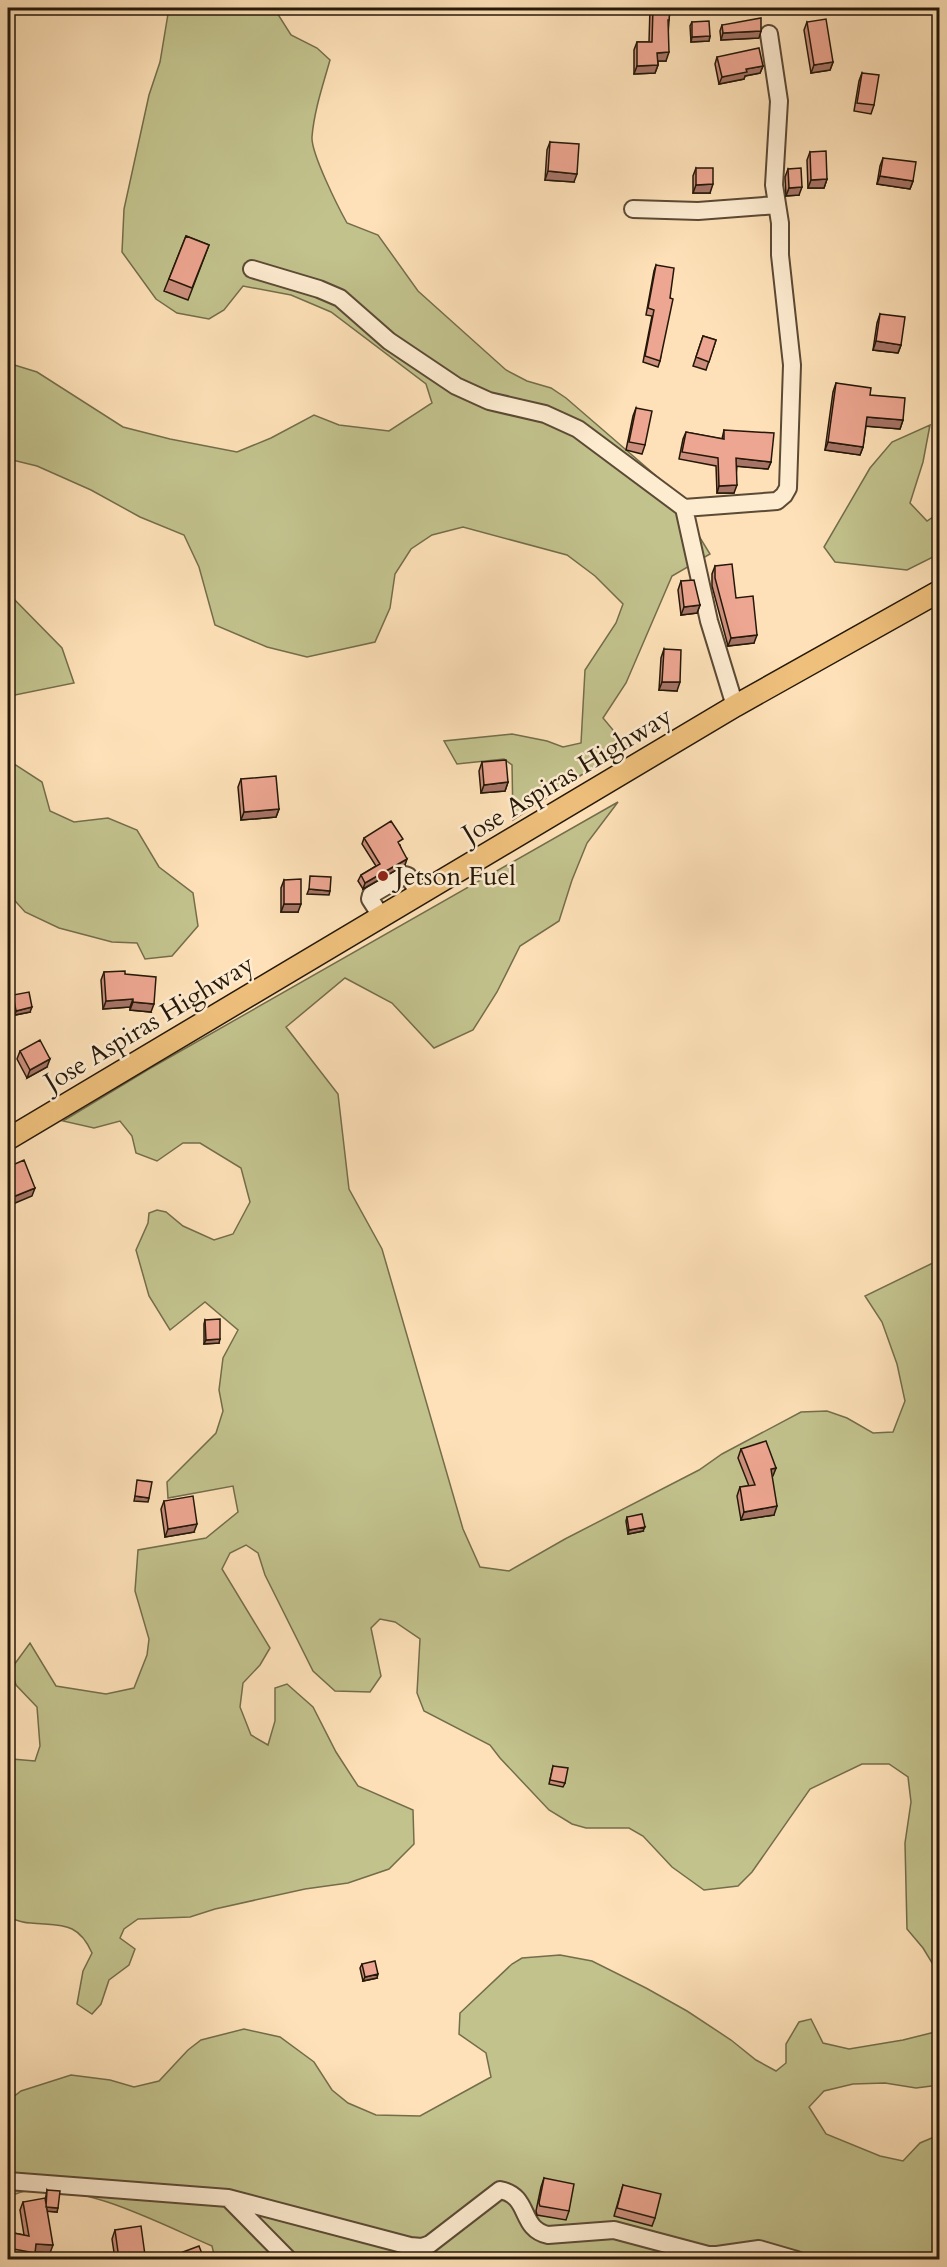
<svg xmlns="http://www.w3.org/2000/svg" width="947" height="2267" font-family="Cardo,serif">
<rect width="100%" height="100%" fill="#fee1b8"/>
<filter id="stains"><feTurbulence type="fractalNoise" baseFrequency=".00333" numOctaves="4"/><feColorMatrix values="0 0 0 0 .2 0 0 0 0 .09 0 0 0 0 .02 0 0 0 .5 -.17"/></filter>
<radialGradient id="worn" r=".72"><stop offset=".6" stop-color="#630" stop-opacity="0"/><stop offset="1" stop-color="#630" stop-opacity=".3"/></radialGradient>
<!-- green -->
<path fill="#c2c28d" stroke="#746d4b" stroke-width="1.5" d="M169,8H274L291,35L317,48L330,60C323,85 314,111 312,137C311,153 338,207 347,223L378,235L418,291L506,370L527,381L551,388L566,398L669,487L710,554L672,576L626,683L603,718L628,748L589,770L513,820L512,765L504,759L457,764L444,741L512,734L547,741L563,747L581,743L585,670L616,623L623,604L595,576L567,555L463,527L432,535L411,549L395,574L390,608L375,642L307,657L267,647L215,625L199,567L184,535L140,517L91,490L37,466L8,459V363L37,372L123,427L170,439L237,452L271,438L314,415L339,425L389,431L432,403L426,384L331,312L291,295L243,286L224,310L209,319L177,313L156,299L122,252L124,209L149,95L160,62Z
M930,425L923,462L910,503L927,521L939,513V554L907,570L835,562L824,547L870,468L892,442Z
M8,593L62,648L74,683L15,695L8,691Z
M8,760L42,782L50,811L74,822L108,818L137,830L159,867L193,893L198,926L172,956L145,959L137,943L112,942L59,928L25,912L8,893Z
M618,802L587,843L572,880L559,921L520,946L497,992L473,1030L434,1048L392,1003L345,978L286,1027L338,1094L349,1189L382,1249L463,1529L480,1567L509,1571L565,1539L699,1470L722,1454L801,1412L827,1411L847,1418L873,1433L893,1432L905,1401L897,1364L882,1322L865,1296L939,1260V1972L937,1971L923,1948L907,1929L905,1843L911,1802L908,1777L889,1764H862L810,1789L752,1872L738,1886L704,1890L672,1867L643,1836L629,1828H586L572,1824L549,1810L500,1758L490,1745L424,1711L417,1693L420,1639L395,1622L380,1619L371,1628L381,1676L370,1692L335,1691L313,1671L265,1575L258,1553L246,1545L230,1553L222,1569L270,1648L260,1665L243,1683L240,1707L251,1735L268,1745L275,1721V1688L287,1684L313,1707L336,1752L358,1786L413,1810L414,1844L389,1869L348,1883L305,1889L215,1909L190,1917L138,1919L124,1929L120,1938L135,1949L129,1965L109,1980L101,2004L92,2014L77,2004L83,1971L92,1953C78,1921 61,1926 31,1923C23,1923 15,1920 8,1917V1750L12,1759L35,1761L40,1746L37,1707L16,1685L11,1669L30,1643L56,1686L106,1694L134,1688L147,1655L149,1639L135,1591L138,1550L206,1538L238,1512L233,1486L168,1498L167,1482L216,1433L223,1411L219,1390L223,1358L238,1330L205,1302L170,1330L149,1296L136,1250L148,1223L149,1213L157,1210L166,1212L183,1226L214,1240L233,1234L250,1202L241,1168L200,1143H183L157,1161L136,1153L132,1136L120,1121L94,1128L63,1121L149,1069Z
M560,1955L592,1961L646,1988L687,2011L731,2040L756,2060L776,2071L786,2063V2044L799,2022L811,2019L823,2043L849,2049L903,2040L939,2031V2085L916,2088L885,2083L853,2084L824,2091L809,2107L826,2134L880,2156L903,2161L920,2143L939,2135V2259H215L212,2246C161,2224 86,2184 30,2190C23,2191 15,2194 8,2197V2101L21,2091L71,2075L110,2080L134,2087L159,2081L188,2050L201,2040L244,2029L280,2037L314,2062L332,2090L348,2103L376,2115L420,2116L491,2077L486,2053L459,2034L460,2013L512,1964L522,1958Z"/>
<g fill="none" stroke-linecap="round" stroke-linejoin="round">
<defs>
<path id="minor" d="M633,209L698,211L777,205
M252,269L319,289L340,298L389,341L456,386L489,401L545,414L578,429L684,508L777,501L784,495L788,488L792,365L780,255V223L774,185L779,101L769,34
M684,508L709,621L735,706
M381,916L370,899L371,895L405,875L408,876L419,893
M8,2181L228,2198L410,2246L422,2247L430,2244L500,2190C531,2196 519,2229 548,2235L614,2230L708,2255H717L759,2249L797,2260
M229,2199L289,2260"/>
<path id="major" d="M8,1139L735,706L940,591"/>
</defs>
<!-- minor casing -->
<use href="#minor" stroke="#5b4a35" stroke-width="20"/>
<!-- major casing -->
<use href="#major" stroke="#251809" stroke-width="24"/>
<!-- minor -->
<use href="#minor" stroke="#feecd1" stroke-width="16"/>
<!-- major -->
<use href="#major" stroke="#efc07c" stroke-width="21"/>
</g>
<!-- wall -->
<path fill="#cc8f7d" stroke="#251809" stroke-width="1.5" d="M650,8H670L666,61H658V65L655,73L634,74V50L637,42H649Z
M692,22L710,36L709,41L691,42L690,26Z
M807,22L833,62L830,70L811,73L804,30Z
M722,25L759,38L721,40L720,31Z
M717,57L763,66L760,73L745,76L744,79L719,84L715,64Z
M862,73L874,105L871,114L854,111L859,81Z
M550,142L574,182L545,180L547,150Z
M810,152L827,179L824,188H808L807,160Z
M883,158L913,181L910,189L877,184L880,166Z
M696,168L710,193H693V176Z
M788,169L799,195L786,196L785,177Z
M186,236L209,245L188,300L164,291Z
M656,265L670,298L660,361L658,367L643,362L652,316L646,315L654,271Z
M880,314L901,345L898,353L873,350L877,323Z
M703,336L716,340L706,370L693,366Z
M836,383L870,395L903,420L900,429L866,426L863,447L860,455L825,450L833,392Z
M636,408L645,445L642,454L626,450L633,416Z
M724,430L771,462L768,469L737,466L734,493H717L716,466L679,459L683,439L686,432L722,439Z
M715,566L754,643L728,646L712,586V574Z
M681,581L700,605L697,613L681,615L678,590Z
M664,649L677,691L659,690L661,658Z
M482,762L508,782L505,791L481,793L479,771Z
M241,779L279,809L276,817L241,820L238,787Z
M364,838L400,845L405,865L363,889L358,881L361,875L376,866L362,844Z
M284,880L298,912H281V888Z
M104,972L125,974L151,1012L130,1010V1007L103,1009L101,980Z
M13,995L30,1012L15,1015L12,999Z
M20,1051L47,1067L27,1078L17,1059Z
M205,1320L219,1343L204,1344V1324Z
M741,1449L776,1468L772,1476L774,1515L741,1520L737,1496L740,1487L749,1486L738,1458Z
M164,1501L194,1532L165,1537L161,1509Z
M627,1517L643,1531L628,1534L626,1521Z
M553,1766L565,1783L563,1787L549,1784Z
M362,1964L377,1978L363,1981L360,1968Z
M544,2178L569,2211L566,2220L537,2215L536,2211L541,2187Z
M623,2185L655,2218L652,2226L614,2216Z
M47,2190L57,2212L47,2211L50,2253L35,2252L32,2259H24L8,2257V2232L24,2235L20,2210L23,2202L45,2201Z
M115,2230L145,2255L143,2259H115L112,2239Z
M183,2252L204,2259H181Z"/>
<!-- shaded-wall -->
<path fill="#a67466" stroke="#251809" stroke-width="1.5" d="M761,31L759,38L721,40L723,33Z
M710,36L709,41L691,42L692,37Z
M669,52L666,61H654L657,53Z
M833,62L830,70L811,73L814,65Z
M658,65L655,73L634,74L637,66Z
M763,66L760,73L745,76L744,79L719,84L722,77L746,69Z
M548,171L577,174L574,182L545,180Z
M880,176L913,181L910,189L877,184Z
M827,179L824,188H808L811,180Z
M713,184L710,193H693L696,185Z
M802,187L799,195L786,196L789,188Z
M876,341L901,345L898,353L873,350Z
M867,417L903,420L900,429L864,426Z
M828,442L863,447L860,455L825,450Z
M736,458L771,462L768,469L734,466Z
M737,485L734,493H717L719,486Z
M700,605L697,613L681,615L684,607Z
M757,635L754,643L728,646L731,638Z
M662,682H680L677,691L659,690Z
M508,782L505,791L481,793L484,785Z
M279,809L276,817L241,820L244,812Z
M407,859L405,865L363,889L365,883Z
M309,889L330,891L329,895L307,894Z
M284,904H301L298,912H281Z
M133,999L130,1007L103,1009L106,1001Z
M133,1002L154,1004L151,1012L130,1010Z
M32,1007L30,1012L15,1015L16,1011Z
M50,1059L47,1067L27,1078L30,1070Z
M35,1188L32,1196L8,1206V1199Z
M220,1339L219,1343L204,1344L206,1340Z
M776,1468L773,1476L768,1478L771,1469Z
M135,1496L149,1498L148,1502L134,1501Z
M777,1506L774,1515L741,1520L744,1512Z
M197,1524L194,1532L165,1537L168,1529Z
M645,1527L643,1531L628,1534L629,1530Z
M13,1631L10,1640H8V1633Z
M378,1974L377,1978L363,1981L365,1977Z
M46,2207L58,2208L57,2212L44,2211Z
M36,2244L53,2245L50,2253L33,2252Z
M145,2255L143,2259H131L132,2257Z"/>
<!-- building -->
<path fill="#eda691" stroke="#251809" stroke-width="1.5" d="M653,8H670L669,20H668L669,52L657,53L658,65L637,66V42H652Z
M761,18V31L723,33L722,25Z
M826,19L833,62L814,65L807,22Z
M709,21L710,36L692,37V22Z
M759,48L763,66L746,69L747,72L722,77L717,57Z
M862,73L879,75L874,105L857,103Z
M550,142L579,144L577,174L548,171Z
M826,151L827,179L811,180L810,152Z
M883,158L916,162L913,181L880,176Z
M696,168H713V184L696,185Z
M801,168L802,187L789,188L788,169Z
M186,236L209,245L192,288L169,279Z
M656,265L674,268L670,298L673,299L660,361L645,356L654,310L648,308Z
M880,314L905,317L901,345L876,341Z
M703,336L716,340L709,362L696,357Z
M836,383L871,388L870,395L905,398L903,420L867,417L863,447L828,442Z
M636,408L652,411L645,445L629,442Z
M724,430L774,433L771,462L736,458L737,485L719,486L718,458L682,452L686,432L724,439Z
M732,564L736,598L753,596L757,635L731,638L715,578V566Z
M694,580L700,605L684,607L681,581Z
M664,649L681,650L680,682H662Z
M506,760L508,782L484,785L482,762Z
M276,776L279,809L244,812L241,779Z
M391,821L403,839L398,842L407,859L365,883L361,875L380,864L364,838Z
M310,876L331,877L330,891L309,889Z
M301,879V904H284V880Z
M125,971V974L156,977L154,1004L133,1002V999L106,1001L104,972Z
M29,992L32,1007L16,1011L13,995Z
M40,1040L50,1059L30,1070L20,1051Z
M24,1160L35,1188L8,1199V1167Z
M220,1319V1339L206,1340L205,1320Z
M766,1441L776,1468L771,1469L777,1506L744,1512L740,1487L755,1485L741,1449Z
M137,1480L152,1482L149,1498L135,1496Z
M193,1496L197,1524L168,1529L164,1501Z
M642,1514L645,1527L629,1530L627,1517Z
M8,1615L13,1631L8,1633Z
M553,1766L568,1768L565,1783L550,1780Z
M375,1961L378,1974L365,1977L362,1964Z
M544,2178L574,2184L569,2211L540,2206L539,2203Z
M623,2185L661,2194L655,2218L617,2208Z
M47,2190L60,2191L58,2208L46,2207Z
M45,2198L53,2245L36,2244L35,2253L8,2248V2232L29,2236L23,2202Z
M141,2226L145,2255L132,2257L133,2259H119L115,2230Z
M199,2246L204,2259H186L183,2252Z"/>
<!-- markers -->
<circle fill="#8f2418" stroke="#feecd1" stroke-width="2" cx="383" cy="876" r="6"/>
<g text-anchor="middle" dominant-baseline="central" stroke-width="5" stroke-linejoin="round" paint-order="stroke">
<!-- street labels -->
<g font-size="26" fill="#251809" stroke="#feecd1">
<text transform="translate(567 775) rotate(-31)">Jose Aspiras Highway</text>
<text transform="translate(149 1023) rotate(-31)">Jose Aspiras Highway</text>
</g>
<!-- poi labels -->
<g font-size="26" fill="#251809" stroke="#feecd1" text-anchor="start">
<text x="395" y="876">Jetson Fuel</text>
</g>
</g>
<!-- margin -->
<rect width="947" height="2267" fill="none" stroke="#fee1b8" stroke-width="30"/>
<rect x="9" y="9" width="929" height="2249" fill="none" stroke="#251809" stroke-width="3"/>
<rect x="15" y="15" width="917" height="2237" fill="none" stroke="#251809" stroke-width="1.5"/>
<rect width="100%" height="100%" filter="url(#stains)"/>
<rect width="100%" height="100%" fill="url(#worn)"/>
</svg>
